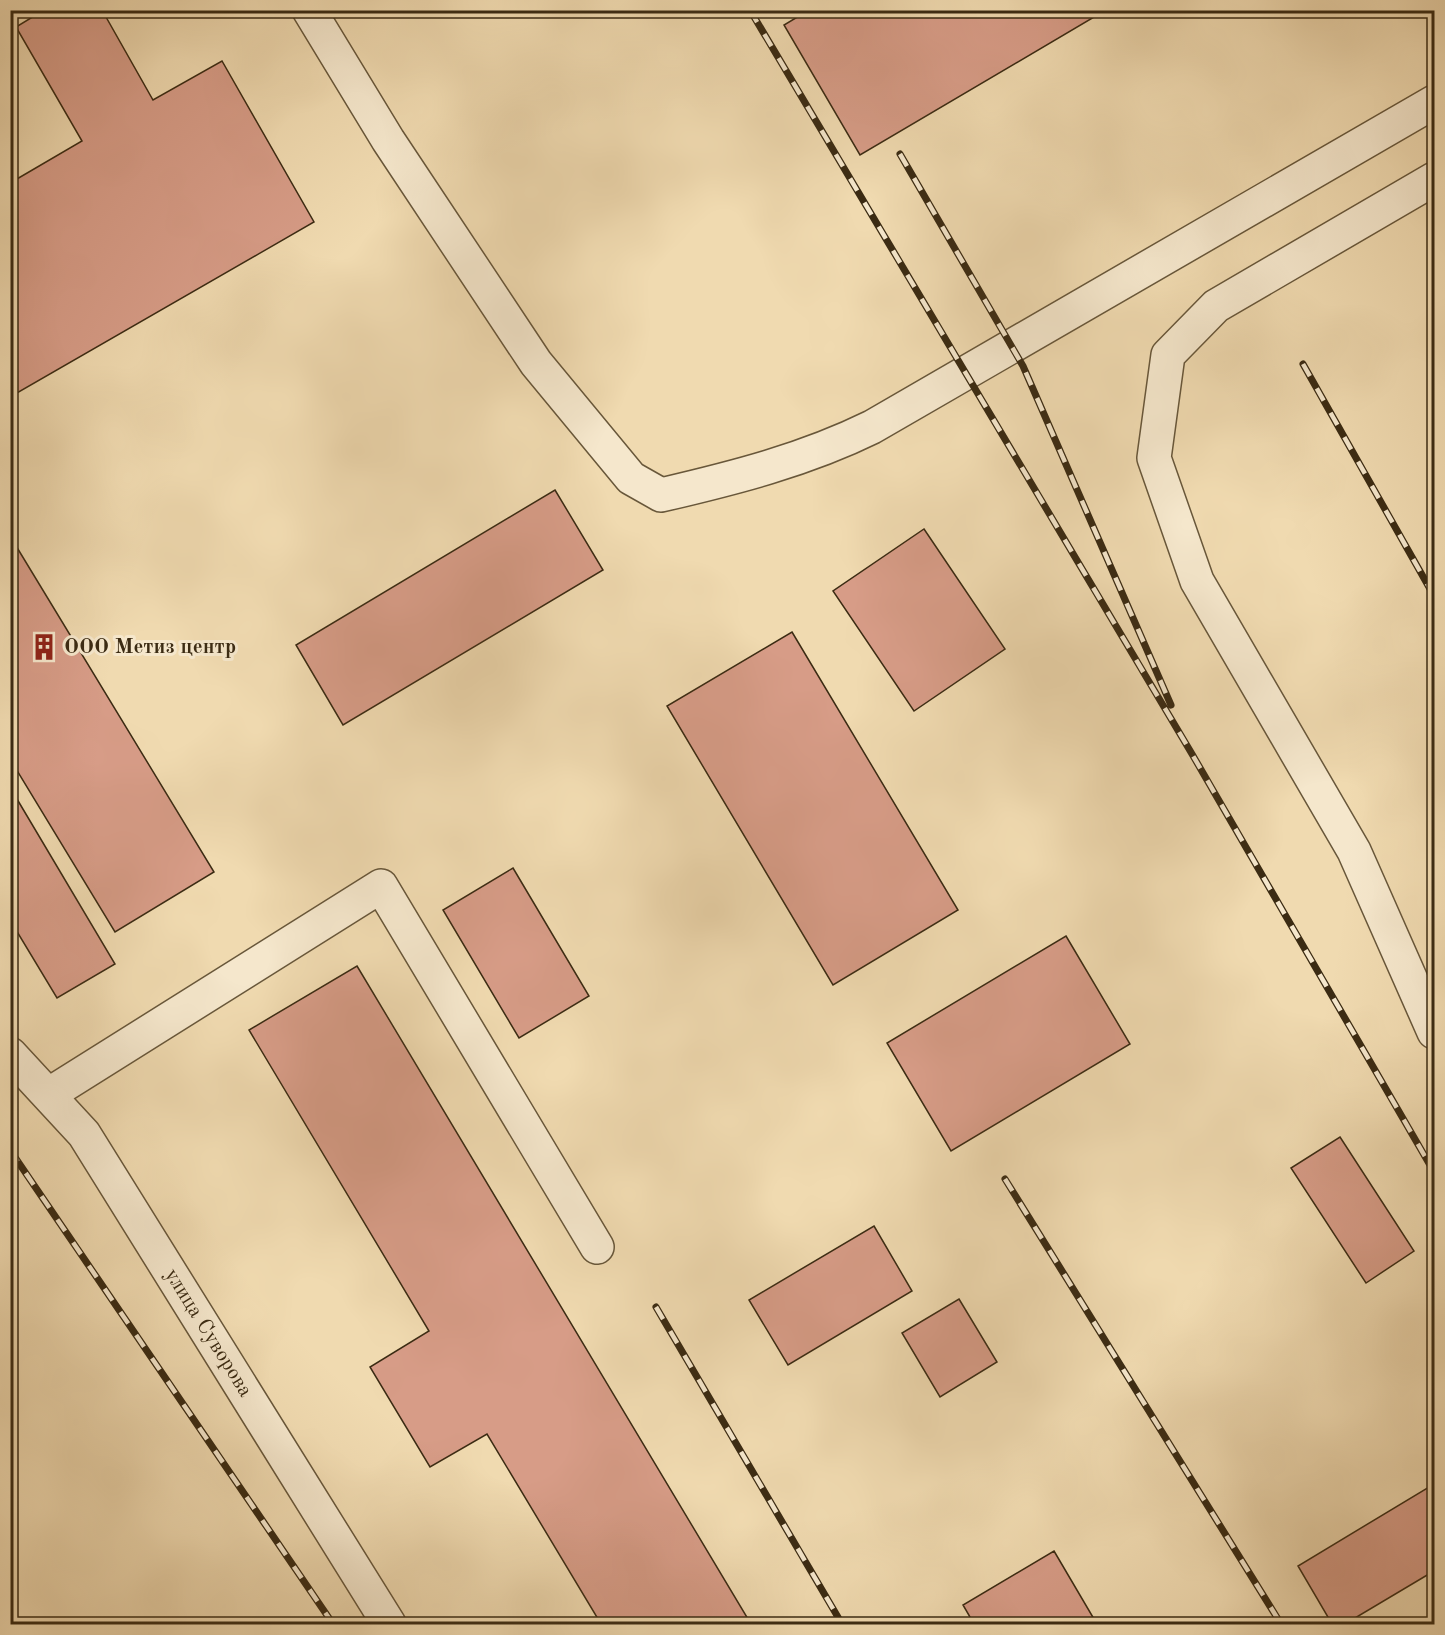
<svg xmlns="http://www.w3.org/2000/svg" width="1445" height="1635" font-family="'Old Standard TT',serif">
<rect width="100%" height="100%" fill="#f0dab0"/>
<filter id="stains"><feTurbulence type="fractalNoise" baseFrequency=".00333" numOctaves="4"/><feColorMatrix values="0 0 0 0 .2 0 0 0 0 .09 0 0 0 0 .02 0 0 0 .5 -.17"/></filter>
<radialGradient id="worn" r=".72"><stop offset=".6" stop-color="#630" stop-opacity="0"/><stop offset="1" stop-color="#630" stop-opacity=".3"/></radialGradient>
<!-- building -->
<path fill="#d79c87" stroke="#3b2b13" stroke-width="1.5" d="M44,10H102L153,100L222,61L314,222L10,397V183L82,141L16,27Z
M809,10H1106L860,155L784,25Z
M555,490L603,570L343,725L296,645Z
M924,529L1005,649L914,711L833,591Z
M10,536L214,872L115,932L10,759Z
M792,632L958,910L833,985L667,706Z
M14,794L115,964L57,998L10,920V796Z
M513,868L589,996L519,1038L443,910Z
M1066,936L1130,1044L951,1151L887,1043Z
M357,966L751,1624H601L487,1434L430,1467L370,1367L429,1331L249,1030Z
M1340,1137L1414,1251L1366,1283L1291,1168Z
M874,1226L912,1291L788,1365L749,1300Z
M959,1299L997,1362L940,1397L902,1333Z
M1434,1484V1571L1345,1624H1332L1298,1566Z
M1054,1551L1094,1619L1085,1624H974L963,1605Z"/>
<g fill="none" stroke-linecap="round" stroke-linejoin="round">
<defs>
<path id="minor" d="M309,10L388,140L536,363L631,478L661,495C734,478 805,460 872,427L1434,102
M1434,179L1216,306L1168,355L1154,458L1197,581L1354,851L1434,1032
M10,1054L84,1134L389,1624
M48,1095L381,886L597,1247"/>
</defs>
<!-- minor casing -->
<use href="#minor" stroke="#68573a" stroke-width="36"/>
<!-- minor -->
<use href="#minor" stroke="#f5e7cc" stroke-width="33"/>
<defs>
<path id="rail" d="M750,10L1192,754L1434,1172
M900,154L1023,366L1171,705
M1303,364L1434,596
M10,1150L333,1624
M1005,1179L1281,1624
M656,1307L842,1624"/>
</defs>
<!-- rail casing -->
<use href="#rail" stroke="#3b2b13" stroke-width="7"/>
<!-- rail -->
<use href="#rail" stroke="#f5e7cc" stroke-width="4.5" stroke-dasharray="14" stroke-linecap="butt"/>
</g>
<!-- icons -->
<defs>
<symbol id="building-bare" viewBox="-9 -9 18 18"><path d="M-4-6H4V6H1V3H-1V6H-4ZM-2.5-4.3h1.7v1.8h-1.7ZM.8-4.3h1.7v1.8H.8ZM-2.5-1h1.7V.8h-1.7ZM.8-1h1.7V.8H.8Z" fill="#8f2418" stroke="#f5e7cc" stroke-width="2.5" paint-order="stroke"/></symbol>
</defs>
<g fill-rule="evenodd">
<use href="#building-bare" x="25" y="628" width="38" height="38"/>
</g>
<g text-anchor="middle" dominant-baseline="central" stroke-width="6" stroke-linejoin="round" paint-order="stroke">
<!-- poi labels -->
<g font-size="21" font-weight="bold" fill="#3b2b13" stroke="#f5e7cc" text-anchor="start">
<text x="64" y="647">ООО Метиз центр</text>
</g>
<!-- street labels -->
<g font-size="21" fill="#3b2b13" stroke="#f5e7cc">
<text transform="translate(208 1333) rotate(58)">улица Суворова</text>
</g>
</g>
<!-- margin -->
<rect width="1445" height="1635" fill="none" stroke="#f0dab0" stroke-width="36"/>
<rect x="12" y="12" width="1421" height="1611" fill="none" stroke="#3b2b13" stroke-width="3"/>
<rect x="18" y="18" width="1409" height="1599" fill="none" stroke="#3b2b13" stroke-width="1.5"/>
<rect width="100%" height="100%" filter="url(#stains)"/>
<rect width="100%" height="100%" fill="url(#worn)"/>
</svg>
